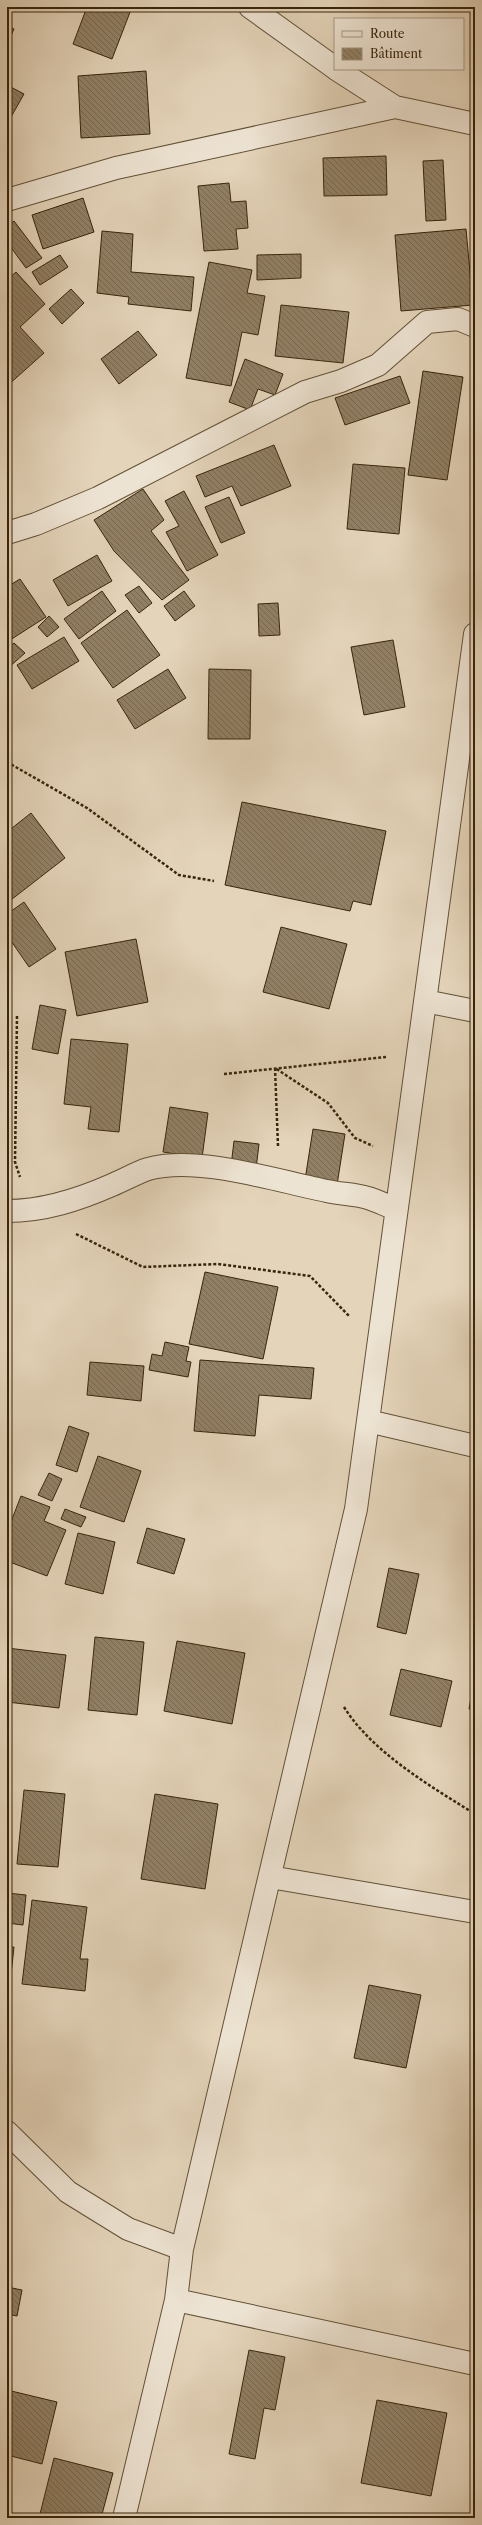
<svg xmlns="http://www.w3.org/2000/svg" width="482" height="2525" font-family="'Libre Caslon Text',serif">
<defs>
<pattern id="building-back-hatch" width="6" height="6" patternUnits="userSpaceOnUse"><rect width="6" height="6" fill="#918066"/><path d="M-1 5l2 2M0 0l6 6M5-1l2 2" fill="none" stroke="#776952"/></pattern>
</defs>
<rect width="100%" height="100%" fill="#e4d4ba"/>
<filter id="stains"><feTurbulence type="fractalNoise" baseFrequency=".005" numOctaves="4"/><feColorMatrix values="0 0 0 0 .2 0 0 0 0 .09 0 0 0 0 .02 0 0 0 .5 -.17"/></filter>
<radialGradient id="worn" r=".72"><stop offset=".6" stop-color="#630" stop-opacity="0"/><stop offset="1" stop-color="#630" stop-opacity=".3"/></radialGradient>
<!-- building -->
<path fill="url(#building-back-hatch)" stroke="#38250b" d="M87,7H132L112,59L73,44Z
M7,26L14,29L7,44Z
M146,71L150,134L81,138L78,76Z
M7,85L24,94L11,117L7,115Z
M386,156L387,195L324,196L323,158Z
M443,160L446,220L426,221L423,161Z
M229,183L231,202L246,201L248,228L236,229L238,249L204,251L198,186Z
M83,198L94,232L43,249L32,215Z
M14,221L42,258L26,268L7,242V226Z
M466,229L473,305L401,311L395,235Z
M102,231L133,234L131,272L194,277L191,311L128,304L129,297L97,293Z
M301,254V278L257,280V255Z
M60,255L68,267L40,285L32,272Z
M209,262L252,270L247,293L265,296L258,335L242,332L231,386L186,378Z
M16,272L45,304L20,327L44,353L7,386V280Z
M71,289L84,303L62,324L49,309Z
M281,305L349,312L343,363L275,356Z
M138,331L157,355L119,384L101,359Z
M245,359L283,374L275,395L258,389L250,410L229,402Z
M423,371L463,377L447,480L408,475Z
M400,376L410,403L345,425L335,398Z
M274,445L291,486L241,506L232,486L205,497L196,476Z
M353,464L405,468L399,534L347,529Z
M143,489L164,520L151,531L189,580L162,600L114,551L94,520Z
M184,491L218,555L187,571L166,532L179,526L165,501Z
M229,497L245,533L221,543L205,507Z
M97,555L112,581L68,606L53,580Z
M20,579L46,617L7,642V587Z
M139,586L152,603L139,613L125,595Z
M102,591L116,611L79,639L64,619Z
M184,591L195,606L175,621L164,606Z
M278,603L280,635L259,636L258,604Z
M127,610L160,655L113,688L81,643Z
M49,616L59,627L47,637L38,627Z
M64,637L79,661L32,689L17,665Z
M393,640L405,707L364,715L351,647Z
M14,643L25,653L7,669V649Z
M168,669L186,698L135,729L117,700Z
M209,669L251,670L250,739H208Z
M242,802L386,831L371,905L353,901L350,911L225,885Z
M31,813L65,858L7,903V832Z
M24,902L56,949L29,967L7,935V914Z
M281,927L347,944L329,1009L263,992Z
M136,939L148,1002L77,1016L65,952Z
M40,1005L66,1010L58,1054L32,1049Z
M71,1039L128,1044L119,1132L88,1129L91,1107L64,1104Z
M170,1107L208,1113L202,1158L163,1152Z
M313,1129L345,1134L337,1185L305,1180Z
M234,1141L259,1144L256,1169L231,1166Z
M205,1272L278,1287L263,1359L189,1344Z
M165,1342L189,1347L186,1361L191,1362L188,1377L149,1370L152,1354L162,1356Z
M200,1360L314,1368L311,1399L259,1395L255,1436L194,1431Z
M90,1362L144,1366L141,1401L87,1395Z
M69,1426L89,1433L77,1472L56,1465Z
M98,1456L141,1471L124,1522L80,1507Z
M49,1473L62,1479L52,1501L38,1495Z
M21,1496L50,1507L44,1521L66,1530L47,1576L7,1561V1532Z
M65,1509L86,1517L81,1527L61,1519Z
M147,1528L185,1539L174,1574L137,1563Z
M78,1533L115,1542L103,1594L65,1584Z
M389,1568L419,1574L406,1634L377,1627Z
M95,1637L144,1642L137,1715L88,1710Z
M177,1641L245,1653L232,1724L164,1711Z
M7,1648L66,1655L59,1708L7,1702Z
M401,1669L452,1681L441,1727L390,1715Z
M474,1681H475V1710L469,1709Z
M24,1790L65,1794L58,1867L17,1864Z
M155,1794L218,1804L205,1889L141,1879Z
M7,1893L26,1895L23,1925L7,1923Z
M32,1900L87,1907L80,1959H88L85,1991L22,1984Z
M7,1947H14L10,1984H7Z
M369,1985L421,1995L406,2068L354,2058Z
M7,2287L22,2290L17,2316L7,2314Z
M249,2350L285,2357L275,2410L264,2408L255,2459L229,2454Z
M7,2390L57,2402L42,2464L7,2455Z
M377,2400L447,2413L431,2496L361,2483Z
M54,2458L113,2473L101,2518H39Z"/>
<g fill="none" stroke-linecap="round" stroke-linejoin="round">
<defs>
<path id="street" d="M250,7L335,68
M336,69L395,107L475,124
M7,200L116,168L395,107
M7,533L36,524L98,498L305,392L341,381L378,365L427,322L458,319L475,326
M425,1001L475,1011
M7,1211C44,1211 78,1200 112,1185C124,1180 136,1173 148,1169C197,1155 277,1181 327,1191C340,1194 355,1194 368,1198C378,1201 387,1206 396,1209
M368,1421L475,1446
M270,1877L475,1912
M7,2132L68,2192L128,2229L182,2249
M176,2300L475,2364
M124,2518L176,2300L182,2249L356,1509L475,634"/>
</defs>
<!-- street casing -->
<use href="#street" stroke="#635137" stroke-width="24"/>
<!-- path -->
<path stroke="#38250b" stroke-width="2.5" stroke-dasharray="3 2" stroke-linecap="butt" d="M7,762L87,808L179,875L214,881
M17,1016L15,1162L20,1177
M224,1074L386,1057
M278,1146L275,1068L328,1103L355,1138L373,1146
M76,1234L143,1267L218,1264L310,1276L350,1317
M344,1707C372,1752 430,1786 475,1814"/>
<!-- street -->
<use href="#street" stroke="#ede3d2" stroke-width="22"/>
</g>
<!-- margin -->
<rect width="482" height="2525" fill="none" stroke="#e4d4ba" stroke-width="24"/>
<rect x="8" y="8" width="466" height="2509" fill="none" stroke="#38250b" stroke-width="2"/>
<rect x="12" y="12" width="458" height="2501" fill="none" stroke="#38250b"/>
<!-- legend -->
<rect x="334" y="18" width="130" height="52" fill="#ede3d2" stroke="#a59782"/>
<rect x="342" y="31" width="20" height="6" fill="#ede3d2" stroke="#a59782"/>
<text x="370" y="38" font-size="12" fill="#38250b">Route</text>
<rect x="342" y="48" width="20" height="12" fill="url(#building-back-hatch)" stroke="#a59782"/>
<text x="370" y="58" font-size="12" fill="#38250b">Bâtiment</text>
<rect width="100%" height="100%" filter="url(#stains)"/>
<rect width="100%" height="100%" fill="url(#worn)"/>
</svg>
